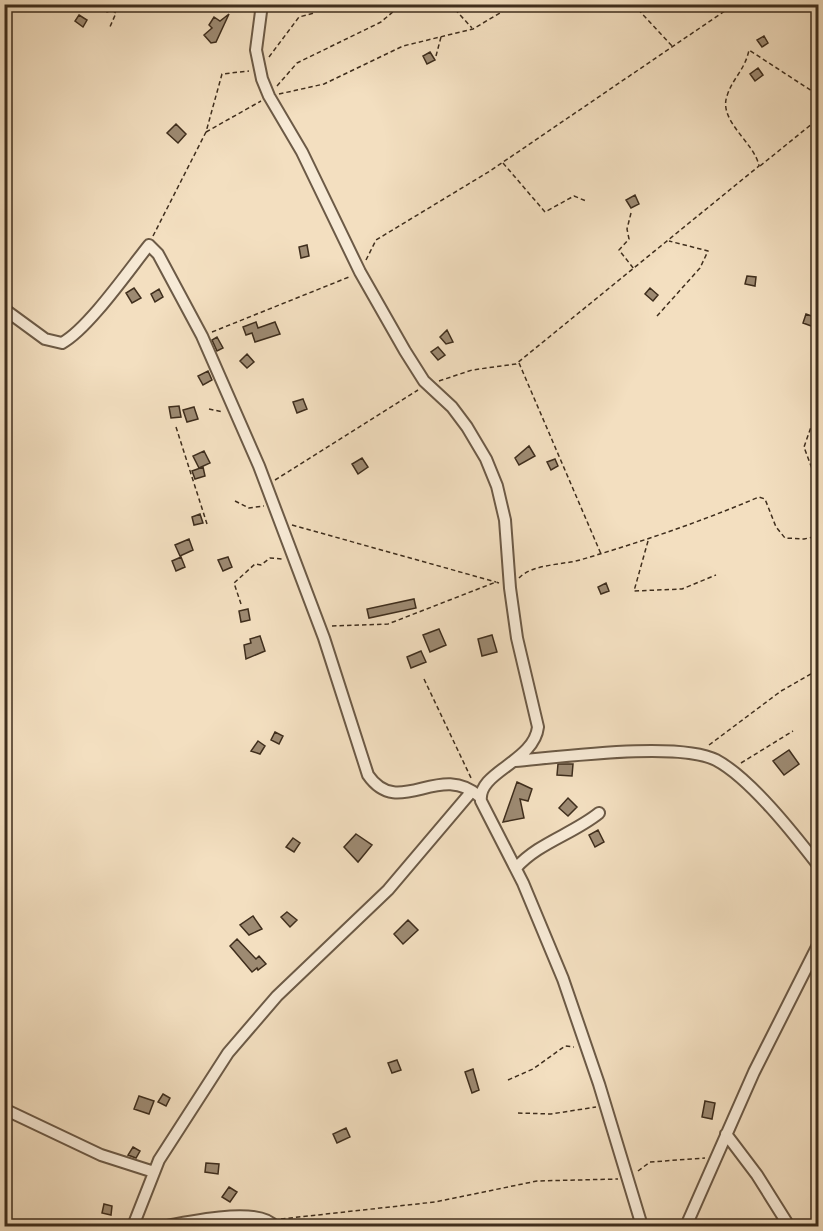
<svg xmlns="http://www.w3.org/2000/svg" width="823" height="1231" font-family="'IM FELL Great Primer',serif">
<rect width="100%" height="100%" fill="#f3dfc0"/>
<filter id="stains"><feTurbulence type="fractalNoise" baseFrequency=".00333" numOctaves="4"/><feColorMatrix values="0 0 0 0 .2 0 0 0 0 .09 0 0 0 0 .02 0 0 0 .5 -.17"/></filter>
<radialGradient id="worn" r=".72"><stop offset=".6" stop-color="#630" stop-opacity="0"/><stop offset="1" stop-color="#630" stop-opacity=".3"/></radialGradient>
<!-- building -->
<path fill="#9d8a72" stroke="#3f2e1d" stroke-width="1.5" d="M229,14L216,42L211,43L204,35L212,28L209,25L214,17L220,21Z
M79,15L87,20L83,27L75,21Z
M764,36L768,43L762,47L757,40Z
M430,52L435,60L427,64L423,56Z
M758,68L763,75L755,81L750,74Z
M176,124L186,134L178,143L167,133Z
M635,195L639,204L631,208L626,200Z
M307,245L309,256L301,258L299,247Z
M747,276L756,277L755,286L745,284Z
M134,288L141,298L132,303L126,293Z
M650,288L658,295L653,301L645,294Z
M159,289L163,297L155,302L151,294Z
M806,314L817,318L814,327L803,323Z
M256,322L258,328L275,322L280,334L255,342L252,333L246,335L243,327Z
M447,330L453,342L446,344L440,337Z
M217,337L223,348L217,351L212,340Z
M438,347L445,355L438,360L431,352Z
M247,354L254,362L247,368L240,361Z
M208,371L212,380L203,385L198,376Z
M303,399L307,409L297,413L293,402Z
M179,406L181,417L171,418L169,407Z
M194,407L198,419L187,422L183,410Z
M529,446L535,456L519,465L515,458Z
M204,451L210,463L199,468L193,456Z
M362,458L368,467L358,474L352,464Z
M555,459L558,466L551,470L547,462Z
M203,467L205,476L195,479L192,471Z
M200,514L203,523L194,525L192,517Z
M189,539L193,550L180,556L175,545Z
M181,557L185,567L176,571L172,561Z
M228,557L232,567L223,571L218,560Z
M606,583L609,591L601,594L598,587Z
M414,599L416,608L369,618L367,609Z
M248,609L250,620L241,622L239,611Z
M439,629L446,645L430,652L423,635Z
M492,635L497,652L482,656L478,639Z
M260,636L265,651L246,659L244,645L251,643L250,639Z
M421,651L426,662L411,668L407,657Z
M275,732L283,736L279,744L271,740Z
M258,741L265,746L260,754L251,751Z
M789,750L799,764L784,775L773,761Z
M558,764H573L572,776L557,775Z
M517,782L532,789L528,801L520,799L524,818L503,822Z
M568,798L577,807L568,816L559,808Z
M598,830L604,842L595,847L589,835Z
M356,834L372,845L358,862L344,847Z
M293,838L300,843L294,852L286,847Z
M287,912L297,920L290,927L281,917Z
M253,916L262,929L249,935L240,925Z
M408,920L418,930L403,944L394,934Z
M237,939L256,959L259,956L266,964L258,970L257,968L252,972L230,946Z
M397,1060L401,1070L392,1073L388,1063Z
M473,1069L479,1090L472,1093L465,1072Z
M163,1094L170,1098L166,1106L158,1102Z
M139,1096L154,1101L149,1114L134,1109Z
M705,1101L715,1103L712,1119L702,1117Z
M346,1128L350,1137L337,1143L333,1134Z
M133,1147L140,1151L136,1158L128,1155Z
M206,1163L219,1164L218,1174L205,1172Z
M229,1187L237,1192L230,1202L222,1197Z
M104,1204L112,1206L111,1215L102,1213Z"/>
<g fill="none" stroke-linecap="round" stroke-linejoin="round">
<defs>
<path id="minor" d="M262,4L256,50L262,79L269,96L302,152L360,272L405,351L424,381L452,407L467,427L486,459L497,486L505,520L510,588L517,638L538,727C534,762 477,772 481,801L523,883L563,979L599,1084L642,1226
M4,309L45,339L62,343C88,329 129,270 149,245L158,254L202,336L259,466L324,638L368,775C399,820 439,760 480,797
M515,761C560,757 679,741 716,760C750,778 794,834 818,865
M516,868C538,843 573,834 599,813
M4,1109L101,1155L154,1172
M726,1134L757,1175L789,1226
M133,1226L159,1160L228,1053L277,996L388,890L472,791
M166,1226C189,1222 259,1206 274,1226
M686,1226L754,1072L818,945"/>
</defs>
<!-- minor casing -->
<use href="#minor" stroke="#6c5a46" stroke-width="14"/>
<!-- path -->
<path stroke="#3f2e1d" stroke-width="1.5" stroke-dasharray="4.5 3" stroke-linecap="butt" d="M102,4L107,12L112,10L116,13L109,29
M450,4L472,28
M633,4L673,47
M436,56L441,37
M269,57L299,17L314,13L325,4
M277,86L297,63L381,22L402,4
M279,94L324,84L403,46L473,29L515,4
M4,99V100
M206,132L261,101
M503,163L545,212L574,196L586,201
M760,166L818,119
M631,213L627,229L629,239L619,250L634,269
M153,236L206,132L222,74L249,71
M366,260L376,240L490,171L735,4
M657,316L700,268L708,251L669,241
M212,332L349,277
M519,363L601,554
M439,381L472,370L516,364L759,166C755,143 718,121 727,96C732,79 745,70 749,50L818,95
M818,407L804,447L818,485
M209,409L223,412
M176,427L207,524
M275,480L418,390
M235,501L249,508L264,506
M292,525L496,582
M648,541L634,591L682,589L716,575
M519,578C532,564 562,565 580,560C641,542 700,522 759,497L765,499L776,527L785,538L804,539L818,536
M241,604L234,583L255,564L261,565L270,558L283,559
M332,626L388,624L496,582L499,583
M424,679L472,780
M709,745L781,691L818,670
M741,763L793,731
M508,1080L533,1069L565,1046L574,1047
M518,1113L551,1114L596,1107
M638,1171L650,1162L705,1158
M281,1219L435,1202L537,1181L618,1179
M4,1226H5"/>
<!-- minor -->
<use href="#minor" stroke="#f7ead6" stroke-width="10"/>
</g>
<!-- margin -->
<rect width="823" height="1231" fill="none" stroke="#f3dfc0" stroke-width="24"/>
<rect x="6" y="6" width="811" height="1219" fill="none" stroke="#3f2e1d" stroke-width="3"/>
<rect x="12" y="12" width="799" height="1207" fill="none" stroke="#3f2e1d" stroke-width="1.5"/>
<rect width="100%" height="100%" filter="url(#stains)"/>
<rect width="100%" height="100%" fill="url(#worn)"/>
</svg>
